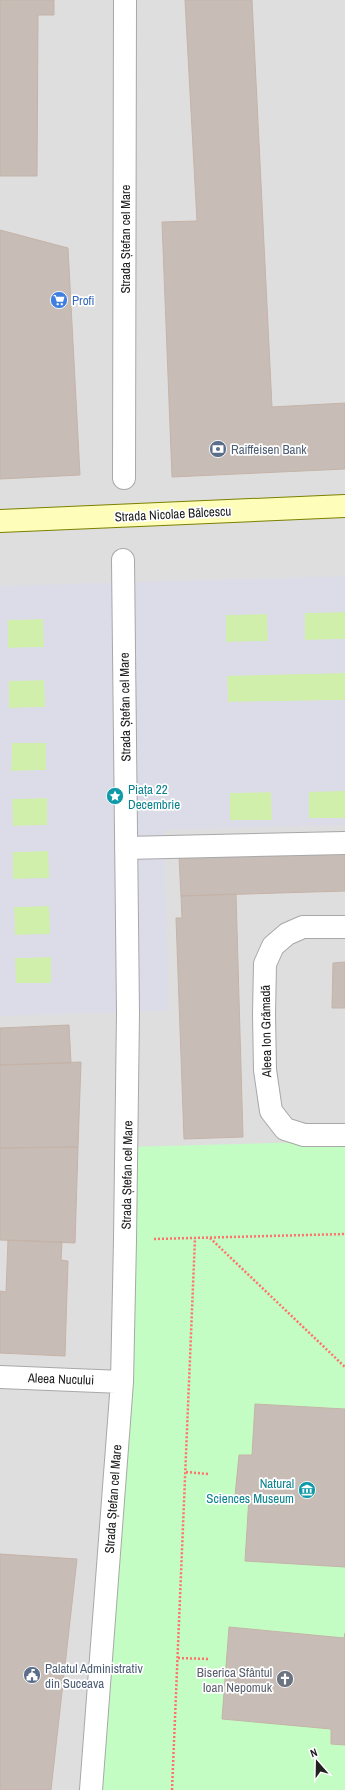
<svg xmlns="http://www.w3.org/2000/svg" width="345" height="1790" font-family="'Archivo Narrow',sans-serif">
<rect width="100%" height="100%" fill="#f2eee7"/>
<!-- residential -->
<path fill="#dfdede" d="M0,0H345V1790H0Z"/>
<!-- grass -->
<path fill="#d0efaa" d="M345,612V639L305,640V613Z
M267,614L268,641L226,642L225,615Z
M43,619L44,647L8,648V620Z
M345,673V700L228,702L227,675Z
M45,680V707L9,708V681Z
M12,743H46V770L11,771Z
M309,791H345V818H309Z
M271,792L272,820H230V793Z
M47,798V825L13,826L12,799Z
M49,851V878L13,879V852Z
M50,906V934L15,935L14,907Z
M51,957V983L16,984L15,958Z"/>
<!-- park -->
<path fill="#c3fdc4" d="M345,1141V1790H88L128,1147Z"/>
<!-- plaza -->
<path fill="#dbdce8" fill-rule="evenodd" d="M345,576V612L305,613V640L345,639V673L227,676L228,702L345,700V791L309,792V818H345V825L164,830L169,1011L0,1016V586ZM267,614L268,641L226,642V615ZM43,619L44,647L8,648V620ZM44,680L45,707L9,708V681ZM12,743H46V770L11,771ZM271,792L272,820H230V793ZM47,798V825L13,826L12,799ZM48,851L49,878L13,879V852ZM49,906L50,934L15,935L14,907ZM51,957V983H16L15,958Z"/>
<!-- building -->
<path fill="#c7bdb6" stroke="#c5b3a8" d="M0,0H54V15H38L37,176H0Z
M185,0H252L272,407L345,403V469L172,477L162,222L197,221Z
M0,230L68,248L80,475L0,479Z
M345,832V891L181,896L178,837Z
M236,894L243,1137L184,1139L176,918H182L181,896Z
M345,962V1008H332L333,963Z
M69,1025L71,1063L0,1065V1028Z
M81,1062L78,1147L0,1148V1065Z
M78,1147L75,1243L0,1240V1148Z
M8,1240L62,1242L61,1260L68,1261L65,1356L0,1353V1291L6,1292Z
M255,1404L345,1409V1567L245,1561L249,1497L235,1496L239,1455H252Z
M0,1554L77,1559L51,1790H0Z
M229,1627L344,1638L345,1633V1745L331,1744V1729L222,1719Z"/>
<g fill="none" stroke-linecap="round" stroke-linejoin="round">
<defs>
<path id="street" d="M124,478L125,0
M126,848L345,843
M345,927H303L287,934L273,946L265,964L264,1014L265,1070L271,1111L285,1129L304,1135H345
M0,1377L122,1382
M91,1790L122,1382L125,1240L128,1013L123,560"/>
<path id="secondary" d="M0,521L345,506"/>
</defs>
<!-- street casing -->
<use href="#street" stroke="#a8a8a8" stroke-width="24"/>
<!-- secondary casing -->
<use href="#secondary" stroke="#7b8000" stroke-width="24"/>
<!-- path -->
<path stroke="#ff716b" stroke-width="2.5" stroke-dasharray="2 2" stroke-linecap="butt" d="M210,1238L345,1367
M154,1239L345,1234
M186,1472L208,1474
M178,1658L208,1659
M172,1790L195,1238"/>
<!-- street -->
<use href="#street" stroke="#fff" stroke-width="22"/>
<!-- secondary -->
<use href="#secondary" stroke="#fefdb9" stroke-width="22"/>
</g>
<!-- icons -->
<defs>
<symbol id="supermarket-disc" viewBox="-11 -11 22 22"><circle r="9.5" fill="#3f7fe0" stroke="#fff"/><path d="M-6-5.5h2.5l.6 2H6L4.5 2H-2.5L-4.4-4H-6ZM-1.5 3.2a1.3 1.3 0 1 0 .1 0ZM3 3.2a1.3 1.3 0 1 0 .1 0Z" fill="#fff"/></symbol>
<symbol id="bank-disc" viewBox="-11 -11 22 22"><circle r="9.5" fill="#5c6f8a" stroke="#fff"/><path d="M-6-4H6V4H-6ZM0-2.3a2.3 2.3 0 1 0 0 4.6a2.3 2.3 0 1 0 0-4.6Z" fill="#fff"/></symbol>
<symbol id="sight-disc" viewBox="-11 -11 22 22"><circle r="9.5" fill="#0f9aa8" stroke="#fff"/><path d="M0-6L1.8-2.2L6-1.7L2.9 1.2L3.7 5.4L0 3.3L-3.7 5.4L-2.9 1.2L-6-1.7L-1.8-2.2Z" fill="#fff"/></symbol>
<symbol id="museum-disc" viewBox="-11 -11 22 22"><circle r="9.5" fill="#0f9aa8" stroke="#fff"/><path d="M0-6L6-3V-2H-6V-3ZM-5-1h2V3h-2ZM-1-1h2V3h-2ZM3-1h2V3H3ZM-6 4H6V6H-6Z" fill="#fff"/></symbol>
<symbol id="civic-disc" viewBox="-11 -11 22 22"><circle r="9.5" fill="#5c6f8a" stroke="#fff"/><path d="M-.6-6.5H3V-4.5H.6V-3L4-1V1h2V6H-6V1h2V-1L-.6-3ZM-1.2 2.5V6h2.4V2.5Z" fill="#fff"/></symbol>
<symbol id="church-disc" viewBox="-11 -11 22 22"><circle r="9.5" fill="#6b7280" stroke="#fff"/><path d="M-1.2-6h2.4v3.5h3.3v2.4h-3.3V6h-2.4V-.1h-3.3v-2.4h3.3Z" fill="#fff"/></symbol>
</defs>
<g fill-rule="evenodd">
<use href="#supermarket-disc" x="49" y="290" width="20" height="20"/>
<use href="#bank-disc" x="208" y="439" width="20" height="20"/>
<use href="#sight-disc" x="105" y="786" width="20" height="20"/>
<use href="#museum-disc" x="297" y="1480" width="20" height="20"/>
<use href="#civic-disc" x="22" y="1665" width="20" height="20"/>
<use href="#church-disc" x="275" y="1669" width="20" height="20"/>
</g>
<g text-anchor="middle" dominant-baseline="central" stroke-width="3.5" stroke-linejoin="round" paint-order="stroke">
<!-- street labels -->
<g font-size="13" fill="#212121" stroke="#fff">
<text transform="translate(125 239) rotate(-90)">Strada Ștefan cel Mare</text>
<text transform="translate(173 514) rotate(-3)">Strada Nicolae Bălcescu</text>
<text transform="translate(125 707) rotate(-91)">Strada Ștefan cel Mare</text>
<text transform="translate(266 1031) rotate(-91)">Aleea Ion Grămadă</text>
<text transform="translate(127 1175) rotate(-89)">Strada Ștefan cel Mare</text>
<text transform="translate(61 1379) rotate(2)">Aleea Nucului</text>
<text transform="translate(113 1499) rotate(-86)">Strada Ștefan cel Mare</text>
</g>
<!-- shop labels -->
<g font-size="13" fill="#366cbe" stroke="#fff" text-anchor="start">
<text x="72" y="300">Profi</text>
</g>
<!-- service labels -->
<g font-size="13" fill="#4e5e75" stroke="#fff" text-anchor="start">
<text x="231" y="449">Raiffeisen Bank</text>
<text x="45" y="1668">Palatul Administrativ<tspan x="45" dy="15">din Suceava</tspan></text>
</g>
<!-- culture labels -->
<g font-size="13" fill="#0d838f" stroke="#fff" text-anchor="start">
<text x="128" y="789">Piața 22<tspan x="128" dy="15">Decembrie</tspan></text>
<text x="294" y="1483" text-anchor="end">Natural<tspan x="294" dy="15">Sciences Museum</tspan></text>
</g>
<!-- worship labels -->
<g font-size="13" fill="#5b616d" stroke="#fff" text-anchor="end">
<text x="272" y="1672">Biserica Sfântul<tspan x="272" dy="15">Ioan Nepomuk</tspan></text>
</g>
</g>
<!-- north arrow -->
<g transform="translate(317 1762) rotate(340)" stroke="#ffffff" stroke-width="3" paint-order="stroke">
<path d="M0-3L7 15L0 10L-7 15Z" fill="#212121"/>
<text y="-6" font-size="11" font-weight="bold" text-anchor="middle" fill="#212121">N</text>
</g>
</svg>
